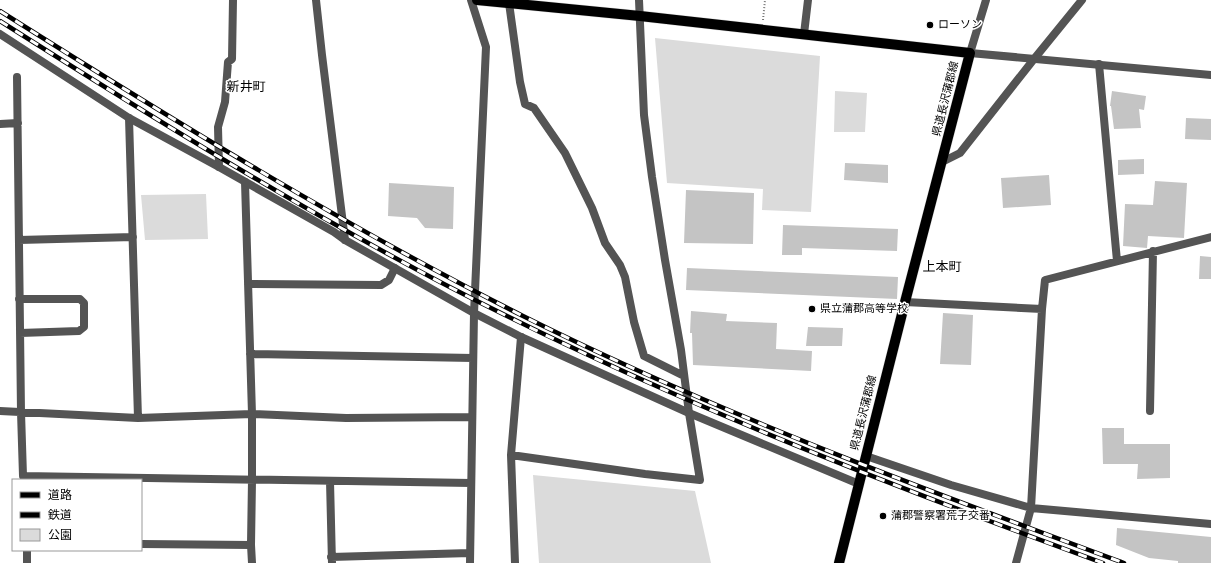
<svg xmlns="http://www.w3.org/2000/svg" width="1211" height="563" font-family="Overpass,'Noto Sans JP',sans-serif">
<rect width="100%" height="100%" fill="#fff"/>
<!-- green -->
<path fill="#dbdbdb" d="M655,38L820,56L811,212L762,210L763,189L667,183Z
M835,91L867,93L865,132H834Z
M206,194L208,239L145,240L141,195Z
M533,475L695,491L711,563H539Z"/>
<!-- building -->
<path fill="#c4c4c4" d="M1112,91L1146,96L1144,110L1139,109L1141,128L1114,129L1111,106H1110Z
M1186,118L1211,119V140L1185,139Z
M1144,159V174L1118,175V160Z
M845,163L888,165V183L844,180Z
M1049,175L1051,205L1003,208L1001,178Z
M1155,181L1187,183L1184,238L1148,236L1147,248L1123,246L1125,204L1153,205Z
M389,183L454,187L453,229L425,228L417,218L388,216Z
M686,190L754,193L753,244L684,243Z
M783,225L898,229L897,251L802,248V255H782Z
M1200,256L1211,257V279H1199Z
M687,268L898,277L897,299L686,290Z
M691,311L727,314L726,321L777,323L776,349L812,351L811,371L693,365L692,333H690Z
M943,313L973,315L971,365L940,364Z
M808,327L843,328L842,346H806Z
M1102,428H1124V444H1170V478L1137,479L1138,464H1103Z
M1117,528L1211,537V563H1178V561L1149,558L1116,545Z"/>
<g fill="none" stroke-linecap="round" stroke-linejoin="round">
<defs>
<path id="primary" d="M477,0L640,16L970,53L905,302L839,563"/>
</defs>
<!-- primary casing -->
<use href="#primary" stroke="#dbdbdb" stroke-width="11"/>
<!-- path -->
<path stroke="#767676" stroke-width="2" stroke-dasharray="1 2" stroke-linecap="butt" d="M763,20L765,0"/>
<!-- minor -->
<path stroke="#545454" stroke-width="8" d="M316,0L322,55L345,240
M509,3L520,82L525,104L534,108L565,153L592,208L605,243L620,265L625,277L634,322L644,356L684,376
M804,34L808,0
M1099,64L1117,261
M17,77L21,412L23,476L471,483
M129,118L138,418
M0,124L18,123
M942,162L960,153L1034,59L1082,0
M219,167L218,127L225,102L228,62L232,59L233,0
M245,182L252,414V480L251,545L252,563
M19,240L133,237
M248,284L381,285L389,280L395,268
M19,299H80L84,303V327L79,331L20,333
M905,302L1042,309
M250,354L473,358
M0,411L138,418L252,414L346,418L472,417
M1150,411L1153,251
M511,455L645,474L700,480L689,413L681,350L665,260L652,177L644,115L639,0
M866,456L951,485L1031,508L1211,524
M330,481L332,563
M141,544L251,545
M27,550V563
M331,557L470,553
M470,563L474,313L486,47L471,0
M515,563L511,455L521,337
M1016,563L1031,508L1042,309L1045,280L1211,237"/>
<!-- tertiary -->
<path stroke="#545454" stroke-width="8" d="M986,0L970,53L1211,75
M0,34L129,118L219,167L334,232L345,240L474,313L521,337L689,413L859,484"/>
<!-- primary -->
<use href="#primary" stroke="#000" stroke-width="10"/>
<defs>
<path id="rail" d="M0,11C171,119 343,225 523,316C717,413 921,488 1124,563
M0,21C145,113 290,203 442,283C654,394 878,481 1103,563"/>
</defs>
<!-- rail casing -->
<use href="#rail" stroke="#000" stroke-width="4.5"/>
<!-- rail -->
<use href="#rail" stroke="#fff" stroke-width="3" stroke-dasharray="9" stroke-linecap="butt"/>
</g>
<!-- markers -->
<g fill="#000" stroke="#fff" stroke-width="1.5">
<circle cx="930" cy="25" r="4"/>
<circle cx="812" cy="309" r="4"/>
<circle cx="883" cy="516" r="4"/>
</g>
<g text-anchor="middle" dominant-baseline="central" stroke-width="3" stroke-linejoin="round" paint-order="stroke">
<!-- poi labels -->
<g font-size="11" fill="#000" stroke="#fff" text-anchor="start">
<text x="938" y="25">ローソン</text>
<text x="820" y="309">県立蒲郡高等学校</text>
<text x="891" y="516">蒲郡警察署荒子交番</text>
</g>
<!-- street labels -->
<g font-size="11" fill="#000" stroke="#fff">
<text transform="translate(946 99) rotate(-76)">県道長沢蒲郡線</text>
<text transform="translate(864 413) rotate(-76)">県道長沢蒲郡線</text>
</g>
<!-- quarter labels -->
<g font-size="13" fill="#000" stroke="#fff">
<text x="246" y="88">新井町</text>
<text x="942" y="268">上本町</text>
</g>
</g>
<!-- legend -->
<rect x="12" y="479" width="130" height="72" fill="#ffffff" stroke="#999999"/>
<rect x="20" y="492" width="20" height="6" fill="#000000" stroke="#999999"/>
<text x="48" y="499" font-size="12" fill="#000000">道路</text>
<rect x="20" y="512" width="20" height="6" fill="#000000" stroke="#999999"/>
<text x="48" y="519" font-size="12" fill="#000000">鉄道</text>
<rect x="20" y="529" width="20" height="12" fill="#dbdbdb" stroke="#999999"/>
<text x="48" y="539" font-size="12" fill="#000000">公園</text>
</svg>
